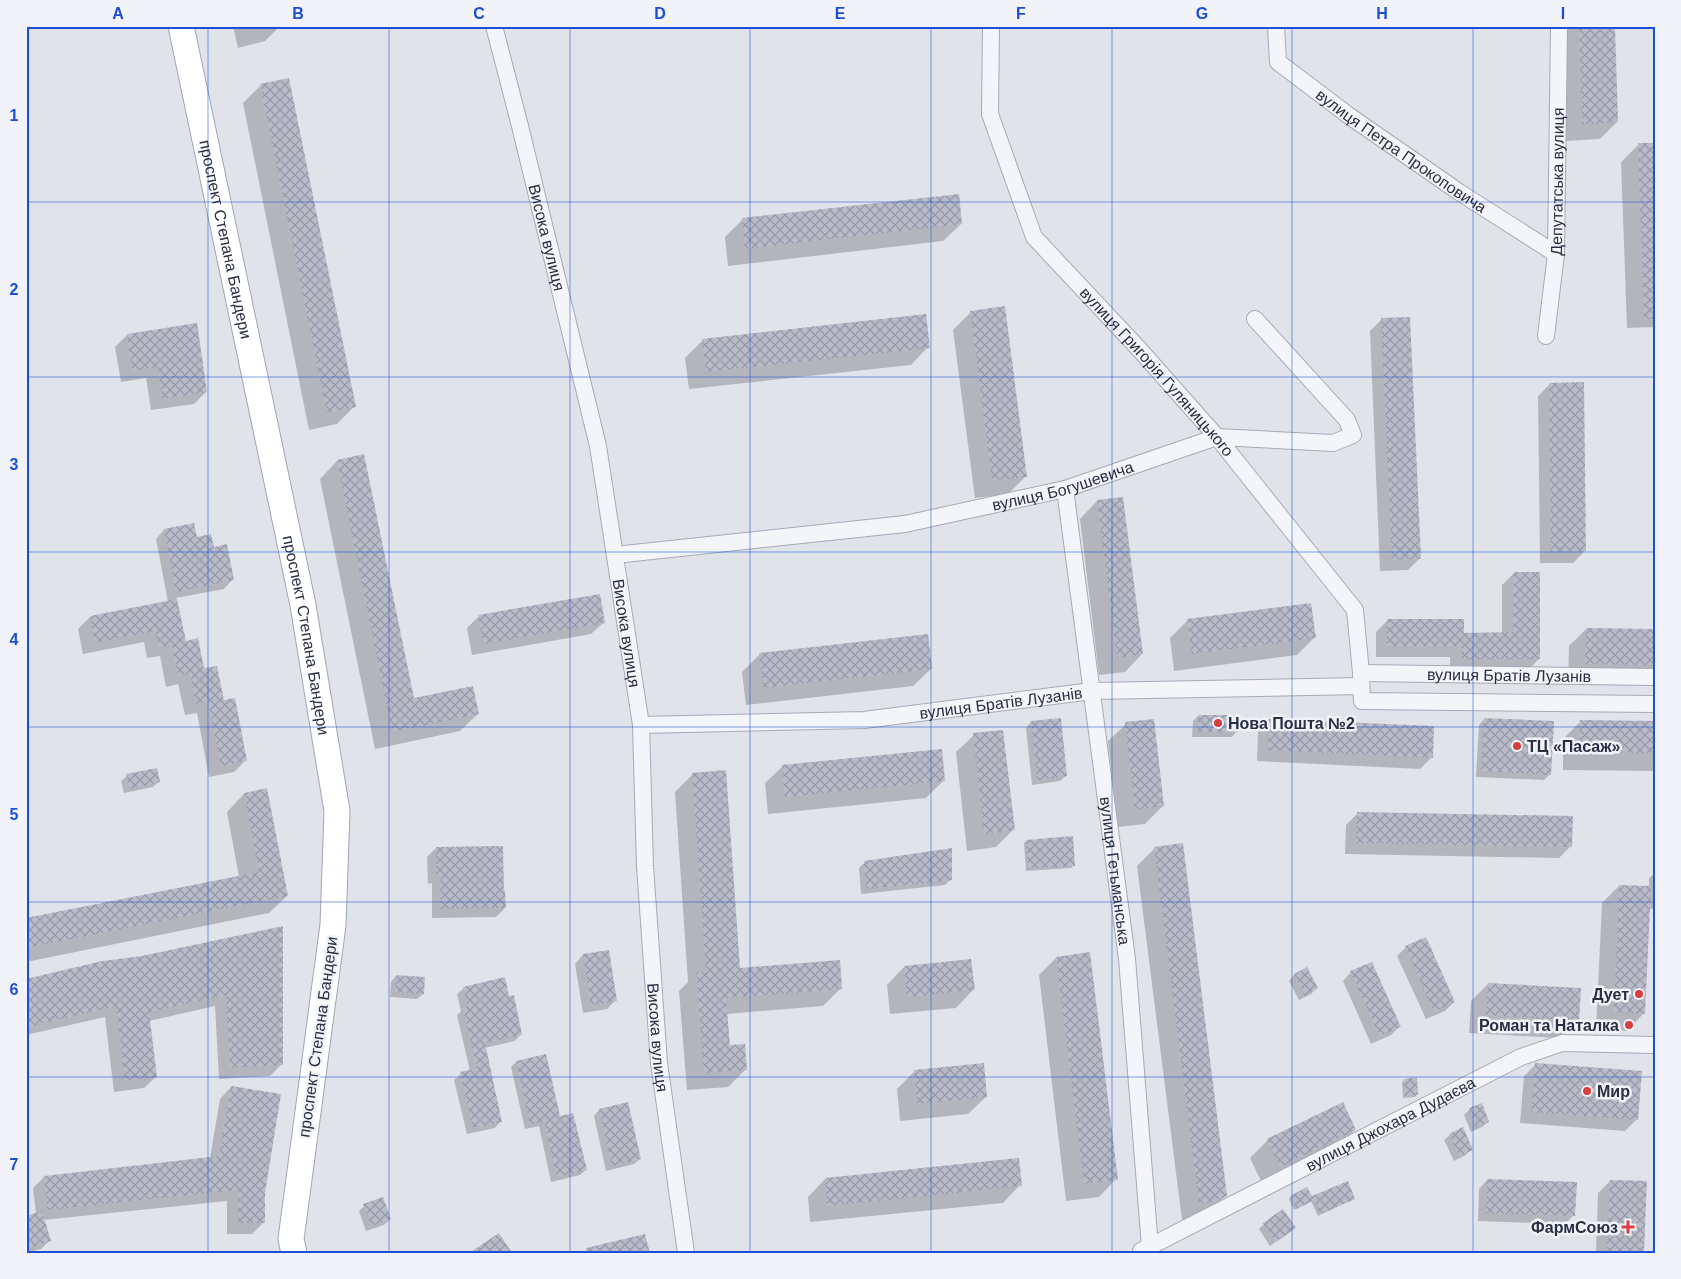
<svg xmlns="http://www.w3.org/2000/svg" width="1681" height="1279" font-family="Arial,sans-serif">
<defs>
<pattern id="building-cross-hatch" width="8" height="8" patternUnits="userSpaceOnUse" patternTransform="scale(1.25)"><rect width="8" height="8" fill="#b8bcc9"/><path d="M0 0l8 8M0 8l8-8" fill="none" stroke="#9699a5"/></pattern>
</defs>
<rect width="100%" height="100%" fill="#e1e3eb"/>
<!-- shadow -->
<path fill="#0003" d="M233,26H280L265,41L238,48Z
M1561,26H1614L1617,122L1600,139L1565,141Z
M260,86L355,406L337,424L309,430L243,103Z
M1655,144V327L1627,328L1621,162L1638,145Z
M743,219L961,224L943,241L728,266L725,237Z
M971,312L1026,476L1008,494L975,498L953,330Z
M1382,319L1420,558L1408,570L1380,571L1370,331Z
M127,335L206,392L194,404L151,410L146,378L121,382L115,347Z
M703,340L928,347L911,365L689,389L685,358Z
M1550,384L1585,551L1573,563H1540L1538,396Z
M337,461L413,699L478,714L460,731L375,749L320,479Z
M1122,498L1142,654L1125,672L1099,675L1080,519L1097,501Z
M164,530L196,538L213,548L232,580L224,589L176,598L185,643L223,702L246,760L234,772L209,777L197,713L185,715L178,684L166,687L160,656L147,658L144,642L83,654L78,629L90,617L168,602L156,539Z
M1514,573L1539,659L1527,671H1450V657H1376V632L1388,620L1462,634H1502V585Z
M479,616L603,623L591,634L472,655L467,628Z
M1188,620L1314,638L1297,655L1174,671L1170,638Z
M1586,629L1655,630V682L1568,681L1569,646Z
M760,654L931,669L913,686L746,705L742,672Z
M1198,716L1237,731L1232,737H1192L1193,721Z
M1484,719L1550,774L1544,780L1476,777L1479,725Z
M1270,720L1432,757L1420,769L1257,761L1258,732Z
M1581,721L1655,722V771L1563,770V739Z
M1031,722L1066,776L1060,781L1032,785L1026,728Z
M1126,724L1163,806L1145,824L1118,827L1108,741Z
M974,735L1013,830L996,847L967,851L956,752Z
M783,766L944,780L926,798L768,814L765,783Z
M693,774L739,970L841,988L823,1006L726,1014L729,1047L746,1069L728,1087L687,1090L679,991L688,982L675,792Z
M127,776L158,782L153,787L124,793L121,781Z
M266,790L287,896L269,913L26,962V920L239,877L227,812L244,794Z
M1357,814L1571,846L1559,858L1345,854L1346,825Z
M1026,841L1074,865L1071,868L1026,871L1024,843Z
M436,848L505,908L496,917L432,918V883L428,884L427,857Z
M1155,848L1226,1195L1208,1213L1198,1218L1182,1220L1137,866Z
M865,862L951,879L945,885L861,894L859,868Z
M1655,873V909H1649L1644,1013L1627,1031L1596,1029L1602,903L1619,886L1649,887V878Z
M281,928L282,1064L270,1076L219,1079L215,1006L149,1021L156,1077L144,1088L114,1092L105,1017L26,1035V980Z
M1406,947L1454,1002L1445,1011L1426,1019L1397,956Z
M583,955L616,1000L607,1009L583,1013L575,964Z
M1056,958L1116,1179L1099,1197L1066,1201L1039,975Z
M904,967L973,990L956,1008L890,1014L887,985Z
M1307,969L1317,988L1311,994L1299,1000L1289,981L1294,975Z
M1351,972L1400,1026L1391,1035L1371,1044L1343,981Z
M396,976L423,994L417,999L390,997L391,982Z
M1488,984L1578,1020L1560,1038L1469,1033L1471,1001Z
M464,988L508,998L521,1034L515,1041L484,1048L501,1121L495,1128L467,1134L454,1080L461,1074L470,1071L457,1015L461,1011L457,994Z
M516,1062L559,1118L586,1170L580,1175L551,1182L539,1126L525,1129L511,1067Z
M1536,1064L1637,1119L1625,1131L1520,1123L1524,1076Z
M915,1071L986,1097L968,1114L900,1121L897,1089Z
M1404,1080L1417,1094L1415,1097L1403,1098L1402,1083Z
M231,1087L263,1193V1223L252,1234H227V1201L43,1220L50,1240L41,1249L26,1253V1217L36,1214L33,1188L44,1177L210,1158L220,1099Z
M1342,1104L1355,1130L1337,1147L1262,1183L1250,1158L1268,1140Z
M1470,1109L1488,1122L1482,1127L1471,1132L1464,1115Z
M599,1110L640,1159L634,1164L606,1171L594,1116Z
M1450,1135L1471,1149L1466,1155L1454,1161L1444,1140Z
M825,1179L1020,1185L1003,1203L810,1222L808,1197Z
M1487,1180L1574,1215L1565,1224L1478,1221L1479,1189Z
M1610,1181L1642,1253H1596L1598,1193Z
M1291,1197L1312,1198L1354,1199L1318,1216L1311,1201L1294,1210L1289,1199Z
M364,1206L390,1219L384,1225L366,1231L359,1211Z
M1264,1224L1294,1228L1270,1246L1259,1229Z"/>
<!-- building -->
<path fill="url(#building-cross-hatch)" d="M1579,26H1615L1618,122L1582,124Z
M289,78L356,407L327,413L260,84Z
M1638,143H1655V319H1644Z
M959,194L962,224L745,249L742,218Z
M1005,306L1027,477L992,481L970,311Z
M926,314L930,348L706,372L702,339Z
M1410,317L1421,559L1392,560L1381,318Z
M197,323L207,392L162,399L158,367L132,371L127,334Z
M1584,382L1586,551L1551,552L1549,383Z
M364,454L414,698L473,686L479,714L392,732L337,460Z
M1123,497L1143,654L1117,658L1097,500Z
M194,523L197,537L211,534L214,547L227,544L234,580L176,592L164,529Z
M1514,572H1540V659H1462V646H1387V619H1464V633L1513,632Z
M600,594L605,623L483,644L478,615Z
M177,599L186,641L198,638L204,668L217,666L224,700L235,698L247,761L221,766L208,702L196,704L190,673L178,676L172,645L159,647L155,631L95,643L90,616Z
M1311,603L1316,638L1192,654L1187,619Z
M1586,628L1655,629V665L1585,664Z
M928,634L932,669L763,688L759,653Z
M1198,715H1239L1238,732H1198Z
M1061,718L1067,776L1037,780L1031,721Z
M1484,718L1554,721L1551,775L1481,771Z
M1154,719L1164,806L1135,810L1125,722Z
M1269,719L1434,726L1433,758L1268,750Z
M1580,720L1655,721V753L1580,752Z
M1003,730L1015,830L984,834L973,733Z
M942,749L945,781L785,797L782,765Z
M157,768L160,782L129,789L126,774Z
M726,770L740,968L840,960L842,989L726,998L730,1045L745,1044L747,1070L704,1073L696,972L706,971L692,773Z
M267,788L288,896L26,948V918L259,872L244,793Z
M1357,812L1573,816L1572,847L1356,843Z
M1073,836L1075,866L1028,869L1026,840Z
M1183,843L1227,1196L1216,1201L1199,1204L1154,847Z
M503,846L504,891H505L506,908L441,909L440,875H436V847Z
M952,848V880L866,889L864,861Z
M1619,885L1651,886L1645,1014L1614,1012Z
M283,926V1065L230,1068L226,995L149,1012L157,1077L125,1081L116,1006L26,1027V979L102,961L142,956Z
M1426,937L1455,1002L1434,1012L1405,946Z
M609,950L617,1001L591,1005L583,954Z
M1090,952L1118,1180L1084,1184L1056,957Z
M971,959L975,990L907,997L904,966Z
M1372,962L1401,1027L1380,1036L1350,971Z
M1307,967L1318,988L1305,996L1294,974Z
M396,975L425,977L424,994L395,992Z
M505,977L509,996L514,995L522,1035L485,1043L502,1122L473,1128L460,1072L477,1068L463,1007L468,1006L463,987Z
M1488,983L1581,988L1579,1021L1486,1015Z
M546,1054L560,1116L573,1113L587,1170L557,1177L544,1121L530,1125L516,1061Z
M984,1063L987,1097L917,1104L914,1070Z
M1535,1063L1642,1071L1638,1120L1531,1112Z
M1417,1077L1418,1095L1405,1096L1404,1079Z
M231,1086L281,1094L265,1193V1223H238V1190L47,1210L44,1176L219,1156Z
M628,1102L641,1159L612,1166L599,1109Z
M1343,1102L1356,1130L1280,1167L1267,1139Z
M1482,1103L1489,1122L1476,1127L1469,1108Z
M1463,1127L1473,1150L1459,1156L1449,1134Z
M1019,1158L1022,1186L827,1206L825,1178Z
M1487,1179L1577,1182L1575,1216L1486,1213Z
M1610,1180L1647,1181L1644,1253H1607Z
M1348,1181L1355,1199L1320,1214L1314,1200L1297,1209L1290,1196L1307,1187L1312,1196Z
M383,1197L391,1219L372,1226L363,1204Z
M1283,1209L1296,1228L1276,1242L1263,1223Z
M42,1211L51,1241L26,1249V1216Z
M499,1233L512,1253H469Z
M645,1234L650,1253H586V1248Z"/>
<g fill="none" stroke-linecap="round" stroke-linejoin="round">
<defs>
<g id="street">
<path id="s1" d="M494,26L519,122L598,446L641,725L645,866L659,1063L686,1253"/>
<path id="s2" d="M991,26L990,114L1034,237L1140,350L1217,437L1355,610L1361,673L1362,701L1655,704"/>
<path id="s3" d="M1276,26L1278,62L1348,115L1459,192L1556,254"/>
<path id="s4" d="M1546,336L1556,254L1559,26"/>
<path id="s5" d="M1065,489L1127,959L1150,1247L1149,1253"/>
<path id="s6" d="M615,555L905,524L1065,489L1217,437L1333,443L1353,435L1347,420L1255,319"/>
<path id="s7" d="M1361,673L1655,677"/>
<path id="s8" d="M641,725L864,720L1092,691L1361,686"/>
<path id="s9" d="M1141,1251L1521,1057L1562,1043L1655,1045"/>
</g>
<g id="primary">
<path id="s10" d="M181,26L303,605L337,811L333,925L291,1239L294,1253"/>
</g>
</defs>
<!-- street casing -->
<use href="#street" stroke="#a6a9b6" stroke-width="18"/>
<!-- primary casing -->
<use href="#primary" stroke="#9fa6b7" stroke-width="27"/>
<!-- street -->
<use href="#street" stroke="#f4f5f9" stroke-width="16"/>
<!-- primary -->
<use href="#primary" stroke="#fff" stroke-width="25"/>
</g>
<!-- grid -->
<path fill="none" stroke="#1d4ed8" stroke-width="1" stroke-opacity="0.55" d="M208,26V1253M389,26V1253M570,26V1253M750,26V1253M931,26V1253M1112,26V1253M1292,26V1253M1473,26V1253M26,202H1655M26,377H1655M26,552H1655M26,727H1655M26,902H1655M26,1077H1655"/>
<!-- markers -->
<g fill="#d83e3f" stroke="#f1f3f8" stroke-width="2">
<circle cx="1218" cy="723" r="5"/>
<circle cx="1517" cy="746" r="5"/>
<circle cx="1639" cy="994" r="5"/>
<circle cx="1629" cy="1025" r="5"/>
<circle cx="1587" cy="1091" r="5"/>
<path d="M1625.5 1219.5h5v5h5v5h-5v5h-5v-5h-5v-5h5z"/>
</g>
<g text-anchor="middle" dominant-baseline="central" stroke-width="5" stroke-linejoin="round" paint-order="stroke">
<!-- street labels -->
<g font-size="16" fill="#282e44" stroke="#f1f3f8">
<text stroke="none"><textPath href="#s3" startOffset="188">вулиця Петра Прокоповича</textPath></text>
<text stroke="none"><textPath href="#s4" startOffset="155">Депутатська вулиця</textPath></text>
<text stroke="none"><textPath href="#s1" startOffset="218">Висока вулиця</textPath></text>
<text stroke="none"><textPath href="#s10" startOffset="218">проспект Степана Бандери</textPath></text>
<text stroke="none"><textPath href="#s2" startOffset="401">вулиця Григорія Гуляницького</textPath></text>
<text stroke="none"><textPath href="#s6" startOffset="454">вулиця Богушевича</textPath></text>
<text stroke="none"><textPath href="#s1" startOffset="622">Висока вулиця</textPath></text>
<text stroke="none"><textPath href="#s10" startOffset="622">проспект Степана Бандери</textPath></text>
<text stroke="none"><textPath href="#s7" startOffset="148">вулиця Братів Лузанів</textPath></text>
<text stroke="none"><textPath href="#s8" startOffset="361">вулиця Братів Лузанів</textPath></text>
<text stroke="none"><textPath href="#s5" startOffset="385">вулиця Гетьманська</textPath></text>
<text transform="translate(318 1037) rotate(-82)">проспект Степана Бандери</text>
<text stroke="none"><textPath href="#s1" startOffset="1028">Висока вулиця</textPath></text>
<text stroke="none"><textPath href="#s9" startOffset="280">вулиця Джохара Дудаєва</textPath></text>
</g>
<!-- poi labels -->
<g font-size="16" font-weight="bold" fill="#282e44" stroke="#f1f3f8" text-anchor="start">
<text x="1228" y="723">Нова Пошта №2</text>
<text x="1527" y="746">ТЦ «Пасаж»</text>
<text x="1629" y="994" text-anchor="end">Дует</text>
<text x="1619" y="1025" text-anchor="end">Роман та Наталка</text>
<text x="1597" y="1091">Мир</text>
<text x="1618" y="1227" text-anchor="end">ФармСоюз</text>
</g>
</g>
<!-- border -->
<rect width="1681" height="1279" fill="none" stroke="#f1f3f8" stroke-width="55"/>
<rect x="28" y="28" width="1626" height="1224" fill="none" stroke="#1d4ed8" stroke-width="2"/>
<g font-size="16" text-anchor="middle" font-weight="bold" fill="#1d4ed8">
<text x="118" y="19">A</text>
<text x="298" y="19">B</text>
<text x="479" y="19">C</text>
<text x="660" y="19">D</text>
<text x="840" y="19">E</text>
<text x="1021" y="19">F</text>
<text x="1202" y="19">G</text>
<text x="1382" y="19">H</text>
<text x="1563" y="19">I</text>
<text x="14" y="121">1</text>
<text x="14" y="295">2</text>
<text x="14" y="470">3</text>
<text x="14" y="645">4</text>
<text x="14" y="820">5</text>
<text x="14" y="995">6</text>
<text x="14" y="1170">7</text>
</g>
</svg>
